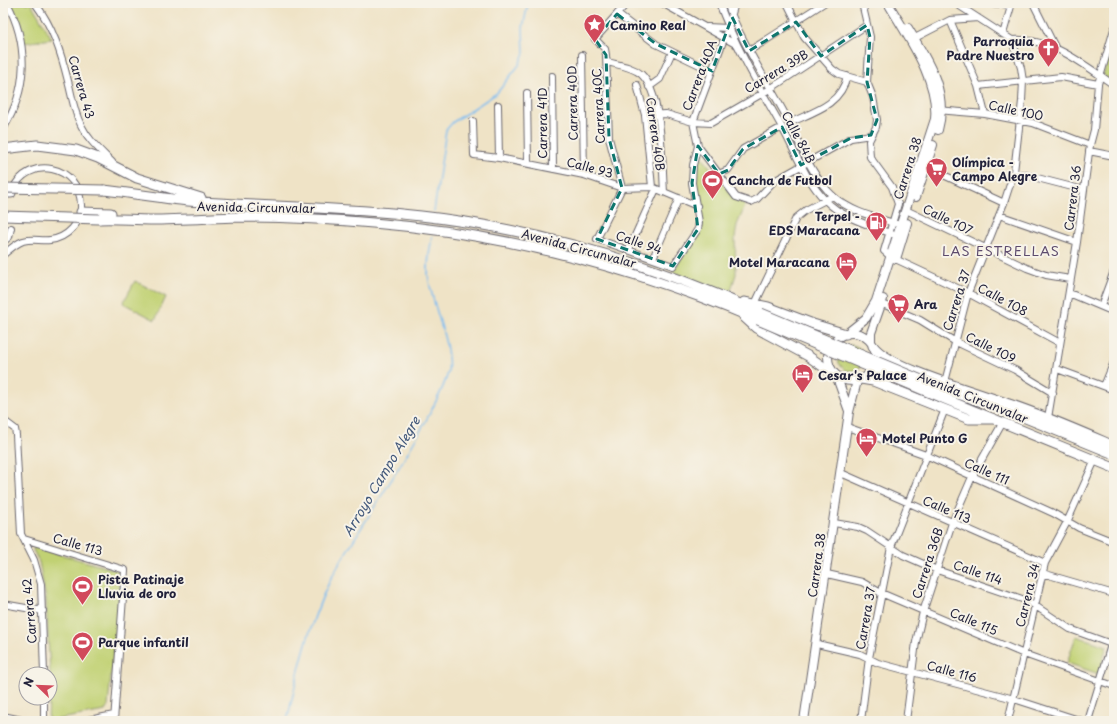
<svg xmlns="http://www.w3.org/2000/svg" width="1117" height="724" font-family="'Playpen Sans',sans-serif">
<rect width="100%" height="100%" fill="#f7f3e8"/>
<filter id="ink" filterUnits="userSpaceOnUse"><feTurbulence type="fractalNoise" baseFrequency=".025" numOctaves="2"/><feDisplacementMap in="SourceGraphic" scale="8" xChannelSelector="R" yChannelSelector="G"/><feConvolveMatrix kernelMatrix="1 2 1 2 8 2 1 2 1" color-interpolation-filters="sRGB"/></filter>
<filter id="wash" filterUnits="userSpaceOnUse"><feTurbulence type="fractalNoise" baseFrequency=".012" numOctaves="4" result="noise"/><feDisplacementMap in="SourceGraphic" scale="16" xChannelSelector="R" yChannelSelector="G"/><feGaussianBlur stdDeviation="0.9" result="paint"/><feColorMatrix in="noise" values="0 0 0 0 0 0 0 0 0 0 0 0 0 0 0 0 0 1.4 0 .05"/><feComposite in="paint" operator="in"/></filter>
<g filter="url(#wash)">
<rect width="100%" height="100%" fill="#efe3c6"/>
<!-- green -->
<path fill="#c1d173" stroke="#727a57" d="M10,3H31L52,39L24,43L20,24Z
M1114,37V82L1103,75Z
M698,152L735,199L746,204L737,225L735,238L736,274L730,293L673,272L702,226C697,197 692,182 698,152Z
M135,281L166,297L155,320L123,303Z
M838 358a13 13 0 1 1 26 0a13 13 0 1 1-26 0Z
M34,547L116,570L121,575L108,706L105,711L48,721L50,674L46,600L39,562L33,550Z
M1076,636L1107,646L1099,674L1067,663Z"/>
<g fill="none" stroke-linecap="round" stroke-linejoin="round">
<!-- stream -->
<path stroke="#7cbdf1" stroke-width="1.5" d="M434,211L446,130L453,122L497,93L519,65L524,53L523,28L528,3
M287,721C299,668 311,611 339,564C369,514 403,465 430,413C436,401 445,386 448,372C452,348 433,306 429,281C426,266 430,250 432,236"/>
</g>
</g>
<g filter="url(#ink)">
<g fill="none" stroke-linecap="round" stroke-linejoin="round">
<defs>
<path id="minor" d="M35,3C53,27 61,53 68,81C72,96 74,112 81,125C88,140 101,151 112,162
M627,3L595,39L605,49L606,55L609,138L622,188L597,239L673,266L698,229L699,222L692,183L693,165L698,146L693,122L728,28L735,3
M662,3L737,45
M719,3C735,45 757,83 779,122C794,148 804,178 825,200C842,218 870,225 892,234
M727,3C742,44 767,80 787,118C801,145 811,176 833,196C851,212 874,217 897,224
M787,3L804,37L832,69L839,74L867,82
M862,3L870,37L867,82L873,97L877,120L876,127L869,141L870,157L892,187L898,204L884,251L891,257L968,293L1060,343
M982,3L1011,6
M1033,3L1056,49
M617,14L656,44L712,71
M950,20L978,86L985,114
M707,27L728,28
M1003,34L1012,3
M911,40L950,20L978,18
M1012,40C1051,37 1083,64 1114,85
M749,51L824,3
M582,55L584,175
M607,62C618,65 631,66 641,74C663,94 662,163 664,192
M552,76L553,169
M637,85L645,115L652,187
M978,86L1061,77L1098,84
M649,87L660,79L672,52
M527,93L528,163
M498,105L499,158
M937,110L985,114L1033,123L1090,145
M645,115L666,114L693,122L711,123L770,89L867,25
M473,121L474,155L499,158L584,175L622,188L652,187L697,206
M789,123C813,112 841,105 847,76
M3,129C28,90 29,44 7,3
M698,146L736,197L751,202L757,199L774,181L851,138L871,135
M1089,151L1114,156
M922,165L1004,203
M1014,172L1084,190
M719,174L728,170L743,149L782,127
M906,210L1027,268L1046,275L1070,279
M999,215L1077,242
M3,242L9,237L11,228
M629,249L656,189
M3,255C9,250 15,244 23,241C33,238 40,241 50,240C67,238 82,223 81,205C80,165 28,154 12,191
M653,258L679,198
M1069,293L1114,312
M878,302L920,320L954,341L1015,370L1053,393
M754,306L796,218L806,210L833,196
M1101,306L1114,271
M1057,369L1114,390
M945,382L968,293L1004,203L1014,172L1022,101L1023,81L1021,68L1012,40L955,3
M1104,386L1114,362
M1048,418L1077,242L1090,145L1094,130L1098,84L1114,29
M3,420L15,429L16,435L21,534L34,560L41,584L44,674
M847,427L926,455L1053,513L1079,528L1114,542
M841,473L1045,563
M834,523L858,527L867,531L903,555L937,570L1028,601L1070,629L1114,645
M24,539L125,570L114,721
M1042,573L1114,594
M827,574L862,582L881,593L1024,654L1114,686
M3,604L43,611
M817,644L860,654L878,663L1014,699L1082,721
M3,716L26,721
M44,721V698
M83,721L114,715
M861,721L869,658L891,547L945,409
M906,721L916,642L923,612L952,523L972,477L1003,422
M1008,721L1045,563L1067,522L1095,460
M1088,721L1114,635"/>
<path id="major" d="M908,28C927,60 949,91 938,130
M916,197L933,145
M896,259L907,223
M828 357a24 24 0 1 1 48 0a24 24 0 1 1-48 0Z
M846,334L866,318L876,301L935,119C939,79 907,36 888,3
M871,342V333L883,299
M836,375L849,411
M804,721L849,412L857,381"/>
<path id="highway" d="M3,149L37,145L76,150L98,158L137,178L201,198
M104,190C132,193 160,198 188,201C266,207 344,207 421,216C539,229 654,265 761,313
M3,193H11
M81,212L111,213
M99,219C116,218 133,220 150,220C179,220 208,218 238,217C282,217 328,219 373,223C505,234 636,268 758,320
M744,302L768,307L813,324L846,334
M744,317L756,328L808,356L835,375
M873,346C890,369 980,393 1009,404C1045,416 1079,431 1114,446
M861,379L873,381L969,419H992
M943,389L1006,410L1114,454
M940,397L1114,468"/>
</defs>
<!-- minor casing -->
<use href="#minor" stroke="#6a666c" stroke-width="8"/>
<!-- major casing -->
<use href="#major" stroke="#6a666c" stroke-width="10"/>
<!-- highway casing -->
<use href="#highway" stroke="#6a666c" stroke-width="11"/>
<!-- minor -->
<use href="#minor" stroke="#fff" stroke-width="6"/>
<!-- major -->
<use href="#major" stroke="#fff" stroke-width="8"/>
<!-- highway -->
<use href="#highway" stroke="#fff" stroke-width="9"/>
<defs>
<path id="highway-bridge" d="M3,188L104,190
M3,216L99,219
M761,313L943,389
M758,320L940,397"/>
</defs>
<!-- highway-bridge casing -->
<use href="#highway-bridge" stroke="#6a666c" stroke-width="11" stroke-linecap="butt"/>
<!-- highway-bridge -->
<use href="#highway-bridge" stroke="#fff" stroke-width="9"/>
</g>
</g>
<!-- marked area -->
<path fill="none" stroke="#0f766e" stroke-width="3" stroke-dasharray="8 5" stroke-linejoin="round" d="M617,14L656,44L712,71L732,17L749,51L796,22L821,56L867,25L870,37L867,82L877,120L871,135L851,138L801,165L782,127L743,149L728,170L719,174L698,146L692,183L698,229L673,266L597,239L622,188L609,138L606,55L595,39Z"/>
<!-- icons -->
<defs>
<symbol id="sight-pin" viewBox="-11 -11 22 30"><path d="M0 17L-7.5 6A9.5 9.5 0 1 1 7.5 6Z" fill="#d1495b" stroke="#f7f3e8"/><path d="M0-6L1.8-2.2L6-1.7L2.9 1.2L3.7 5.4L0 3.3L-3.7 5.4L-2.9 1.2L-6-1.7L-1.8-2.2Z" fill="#fff"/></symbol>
<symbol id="church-pin" viewBox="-11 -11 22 30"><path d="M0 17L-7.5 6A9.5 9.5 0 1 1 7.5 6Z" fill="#d1495b" stroke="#f7f3e8"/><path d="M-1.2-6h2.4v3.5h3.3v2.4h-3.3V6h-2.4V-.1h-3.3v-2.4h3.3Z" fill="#fff"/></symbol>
<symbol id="supermarket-pin" viewBox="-11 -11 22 30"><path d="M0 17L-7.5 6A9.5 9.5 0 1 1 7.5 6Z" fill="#d1495b" stroke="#f7f3e8"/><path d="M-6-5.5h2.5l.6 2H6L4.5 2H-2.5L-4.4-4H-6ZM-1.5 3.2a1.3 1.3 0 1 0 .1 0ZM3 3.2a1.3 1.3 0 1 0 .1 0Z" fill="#fff"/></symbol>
<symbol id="stadium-pin" viewBox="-11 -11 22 30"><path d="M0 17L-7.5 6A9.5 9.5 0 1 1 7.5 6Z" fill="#d1495b" stroke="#f7f3e8"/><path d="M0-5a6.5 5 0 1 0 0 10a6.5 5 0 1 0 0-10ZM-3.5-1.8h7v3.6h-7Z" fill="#fff"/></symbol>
<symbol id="fuel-pin" viewBox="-11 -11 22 30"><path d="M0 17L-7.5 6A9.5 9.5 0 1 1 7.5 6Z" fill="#d1495b" stroke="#f7f3e8"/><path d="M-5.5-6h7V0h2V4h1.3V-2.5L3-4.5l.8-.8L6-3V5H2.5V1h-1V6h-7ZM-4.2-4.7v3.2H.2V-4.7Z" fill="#fff"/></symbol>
<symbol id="hotel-pin" viewBox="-11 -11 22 30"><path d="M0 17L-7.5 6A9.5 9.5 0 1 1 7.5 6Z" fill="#d1495b" stroke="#f7f3e8"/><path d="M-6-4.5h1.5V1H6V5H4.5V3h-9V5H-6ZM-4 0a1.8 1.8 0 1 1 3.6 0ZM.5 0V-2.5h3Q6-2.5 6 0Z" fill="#fff"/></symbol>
</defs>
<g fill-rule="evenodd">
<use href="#sight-pin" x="582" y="12" width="25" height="34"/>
<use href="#church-pin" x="1036" y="36" width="25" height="34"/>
<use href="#supermarket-pin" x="924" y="156" width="25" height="34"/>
<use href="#stadium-pin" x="700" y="168" width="25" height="34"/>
<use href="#fuel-pin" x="864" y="210" width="25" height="34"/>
<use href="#hotel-pin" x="834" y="250" width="25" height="34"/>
<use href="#supermarket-pin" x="886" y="292" width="25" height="34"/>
<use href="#hotel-pin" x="790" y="362" width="25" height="34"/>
<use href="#hotel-pin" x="854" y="426" width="25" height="34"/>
<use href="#stadium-pin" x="70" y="574" width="25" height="34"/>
<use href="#stadium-pin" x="70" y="630" width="25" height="34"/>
</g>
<g text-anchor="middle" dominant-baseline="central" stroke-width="4" stroke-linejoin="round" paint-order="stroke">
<!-- poi labels -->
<g font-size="12" font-weight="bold" fill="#22223b" stroke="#f7f3e8" text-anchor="start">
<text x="610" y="25">Camino Real</text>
<text x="1034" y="41" text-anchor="end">Parroquia<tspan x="1034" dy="14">Padre Nuestro</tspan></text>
<text x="952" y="162">Olímpica -<tspan x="952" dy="14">Campo Alegre</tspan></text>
<text x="728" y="180">Cancha de Futbol</text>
<text x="860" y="216" text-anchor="end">Terpel -<tspan x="860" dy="14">EDS Maracana</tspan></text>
<text x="830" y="262" text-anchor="end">Motel Maracana</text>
<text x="914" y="304">Ara</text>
<text x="818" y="375">Cesar's Palace</text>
<text x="882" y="438">Motel Punto G</text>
<text x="98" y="579">Pista Patinaje<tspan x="98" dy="14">Lluvia de oro</tspan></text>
<text x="98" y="642">Parque infantil</text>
</g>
<!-- street labels -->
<g font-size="12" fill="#22223b" stroke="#f7f3e8">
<text transform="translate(776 71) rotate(-31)">Carrera 39B</text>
<text transform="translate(699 75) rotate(-69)">Carrera 40A</text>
<text transform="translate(82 87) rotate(74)">Carrera 43</text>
<text transform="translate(572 103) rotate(-91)">Carrera 40D</text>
<text transform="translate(598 106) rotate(-93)">Carrera 40C</text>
<text transform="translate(1016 110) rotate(12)">Calle 100</text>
<text transform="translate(542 123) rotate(-90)">Carrera 41D</text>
<text transform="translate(656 134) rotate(82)">Carrera 40B</text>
<text transform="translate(799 137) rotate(62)">Calle 84B</text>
<text transform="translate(590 167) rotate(15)">Calle 93</text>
<text transform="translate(907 168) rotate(-72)">Carrera 38</text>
<text transform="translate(1072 198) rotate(-83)">Carrera 36</text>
<text transform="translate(256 207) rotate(1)">Avenida Circunvalar</text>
<text transform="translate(948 219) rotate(26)">Calle 107</text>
<text transform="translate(639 242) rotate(19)">Calle 94</text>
<text transform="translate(579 248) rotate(15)">Avenida Circunvalar</text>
<text transform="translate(1003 299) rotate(28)">Calle 108</text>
<text transform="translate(956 300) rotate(-72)">Carrera 37</text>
<text transform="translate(991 347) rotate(26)">Calle 109</text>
<text transform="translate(973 397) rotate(22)">Avenida Circunvalar</text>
<text transform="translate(987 471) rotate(24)">Calle 111</text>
<text transform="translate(947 509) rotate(23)">Calle 113</text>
<text transform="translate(78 544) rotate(16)">Calle 113</text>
<text transform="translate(927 563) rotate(-72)">Carrera 36B</text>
<text transform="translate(816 565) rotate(-82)">Carrera 38</text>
<text transform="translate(978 572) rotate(19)">Calle 114</text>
<text transform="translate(1027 595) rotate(-76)">Carrera 34</text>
<text transform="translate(29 611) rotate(-95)">Carrera 42</text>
<text transform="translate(865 618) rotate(-80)">Carrera 37</text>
<text transform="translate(974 621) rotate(23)">Calle 115</text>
<text transform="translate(952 671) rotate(15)">Calle 116</text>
</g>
<!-- neighbourhood labels -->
<g font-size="13" letter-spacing="1" fill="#5d4b6d" stroke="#f7f3e8">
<text x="1001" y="250">LAS ESTRELLAS</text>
</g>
<!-- water labels -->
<g font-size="13" font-style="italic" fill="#42587b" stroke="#f7f3e8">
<text transform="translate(381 476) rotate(-59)">Arroyo Campo Alegre</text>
</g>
</g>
<!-- margin -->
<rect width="1117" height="724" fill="none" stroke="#f7f3e8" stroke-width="16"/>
<!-- north arrow -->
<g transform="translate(38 686) rotate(293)"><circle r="19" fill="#f7f3e8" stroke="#a29fa3"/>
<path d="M0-3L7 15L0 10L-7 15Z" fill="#d1495b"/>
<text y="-6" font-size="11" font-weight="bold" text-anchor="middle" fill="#22223b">N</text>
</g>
</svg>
